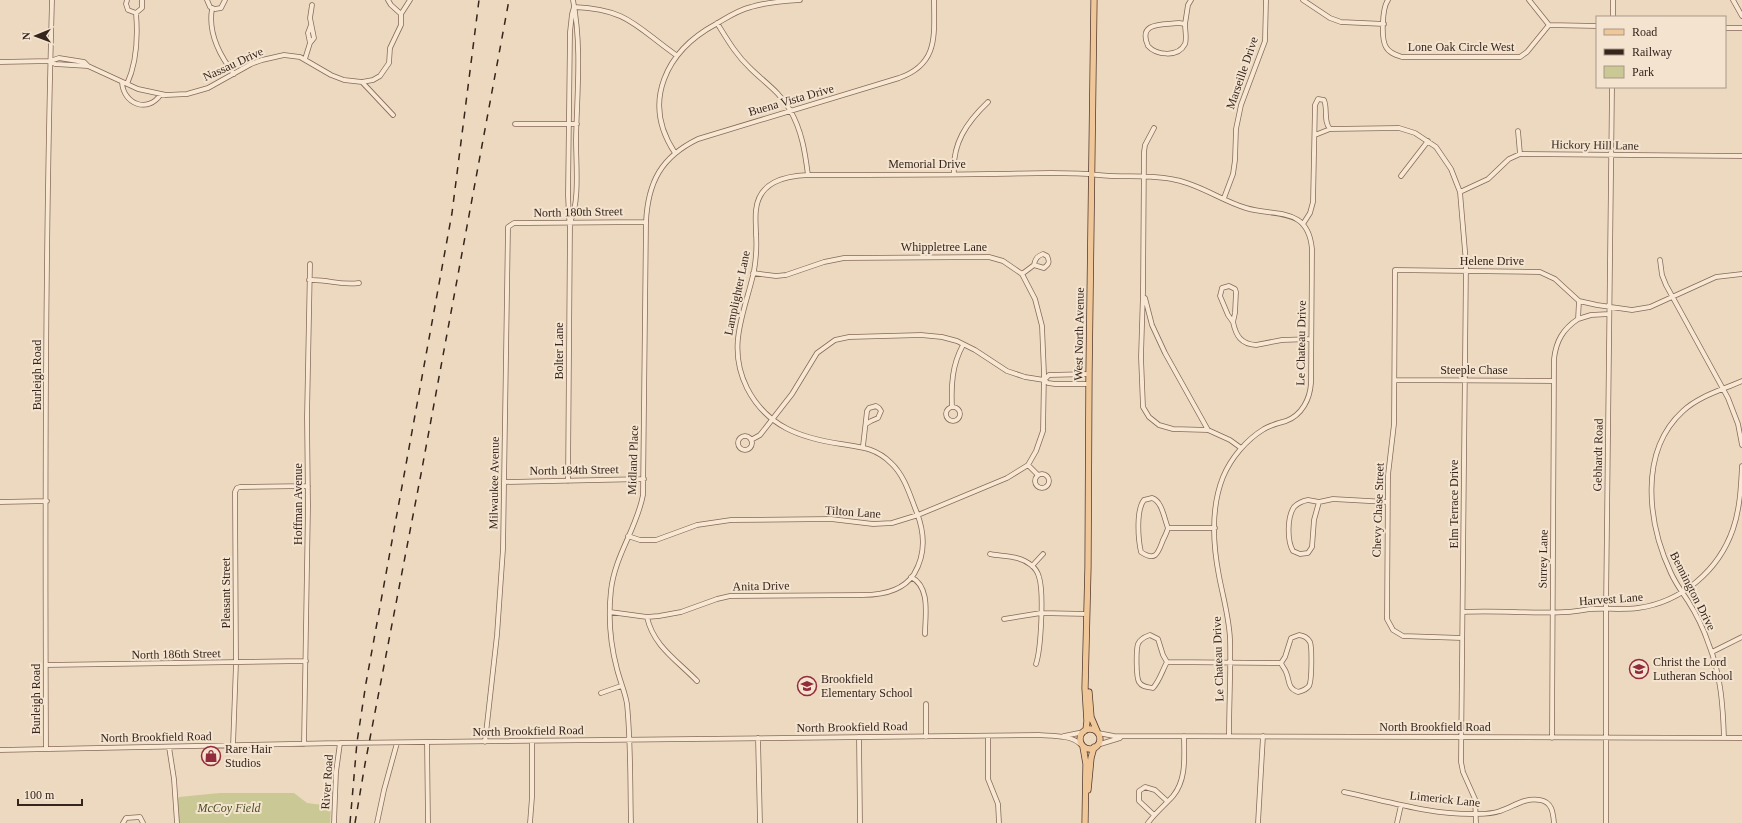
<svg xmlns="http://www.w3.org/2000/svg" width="1742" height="823" font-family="'Times New Roman',serif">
<rect width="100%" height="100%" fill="#ecd9c0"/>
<!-- green -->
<path fill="#cac895" d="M220,793H294L307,803L331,806L330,823H178L177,799L179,797Z"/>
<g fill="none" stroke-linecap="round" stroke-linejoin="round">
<defs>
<path id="minor" d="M127,0L126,4L128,10L136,13L142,8V0
M207,0L210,7L215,9L221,8L225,0
M388,0L391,5L401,14
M1303,0L1330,18L1341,22L1384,24
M1388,0C1382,8 1381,39 1386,47C1389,53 1396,55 1402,57H1520L1527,52L1549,25
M1529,0L1549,25
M1733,0L1742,16
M574,7C628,9 636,27 676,55
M212,9C208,32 220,56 234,74
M1613,17V0
M717,23C727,39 736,55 750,68C764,82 780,92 790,110C802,131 805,152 808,175
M1179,23L1185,24C1185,30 1187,39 1185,44C1178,58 1156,55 1148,46C1137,21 1164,25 1179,23Z
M1185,24L1188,5L1191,0
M1549,25L1597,26
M1725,28H1742
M310,43L314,38L310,18L312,5
M305,59L310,43L308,33L311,25
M50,61L55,64L88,66
M0,62L50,61L59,58L84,62L88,66L138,89L166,95L187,94L208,88L251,64L262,60L284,55L300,57L331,75L344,80L362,82L373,80L380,76L389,63L390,48L401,25V14L410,0
M122,82C123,104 148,114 161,94
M362,82L393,115
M127,84C137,62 138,37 136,13
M515,124H577
M1154,128L1145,145L1144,152L1143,292L1141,357L1143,407L1149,417L1159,425L1173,429L1208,430L1230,440L1241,448
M1518,131L1520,154
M1315,135L1330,129L1399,128L1415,133L1436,147L1451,169L1460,192L1466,263L1461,762L1463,772L1475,799L1476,823
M675,153C641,102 666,51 716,24C728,17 738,10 751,7C767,2 783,1 800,0
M954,174C952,144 966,123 988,102
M1401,176L1428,141
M1460,192L1488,179L1509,159L1520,154L1742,156
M1224,198L1233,174L1235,160L1236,129L1241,105L1265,41L1266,0
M570,222C580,203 576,163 576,140C577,94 582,46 573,0
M1303,224L1310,213L1313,202L1315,105L1318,99L1324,100C1328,109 1323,121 1330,129
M1660,260L1662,275L1666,285L1728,398L1738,424L1742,445
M1022,274L1034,265C1035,259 1037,256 1043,254L1047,256C1050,262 1049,264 1044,268L1034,265
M309,280C328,279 340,286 359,283
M1229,286L1235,289L1236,292L1235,313L1233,322L1228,315L1220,296L1222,288Z
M1145,298L1152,325L1165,353L1208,430
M1578,319L1591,315L1609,314
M1233,322C1236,336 1241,344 1256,345L1282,340L1311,339
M1044,380L1049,375L1089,374
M1395,380L1553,381
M952,407C951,385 952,365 963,345
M946 414a7 7 0 1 1 14 0a7 7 0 1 1-14 0Z
M738 443a7 7 0 1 1 14 0a7 7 0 1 1-14 0Z
M751,440L760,435L792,394L817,353L835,340L849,337L921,335L942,337L957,341L975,350L1007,371L1025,377L1044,380L1048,383L1055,384H1089
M863,446L867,411L869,408L876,406L879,408L881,411L878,418L871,421L866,424
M1028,465L1038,475
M1035 481a7 7 0 1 1 14 0a7 7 0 1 1-14 0Z
M568,481L570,222L569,218L568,195L570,32L572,14L574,7
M504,482L644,479
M1152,498C1162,501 1164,518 1168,528C1167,532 1165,536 1163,540C1158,553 1156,562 1141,552C1138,539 1136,510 1144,500Z
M1308,500L1319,502L1314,520L1312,547L1308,553L1300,554L1293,551C1287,541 1287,517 1294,507C1298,503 1302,501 1308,500Z
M0,502L47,501
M1319,502L1333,499L1387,502
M1168,528H1215
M628,536L640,540H656L697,525L731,520L831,519L873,524L892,523L918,515L1007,478L1028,465L1036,451L1043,431L1044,374L1042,326L1035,299L1022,274L1003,261L989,257L844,258L824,262L786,275L776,276L753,273
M990,554C1004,557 1019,555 1031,565C1035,568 1038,573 1039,577C1044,592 1041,649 1036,664
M1032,566L1043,554
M911,577C931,587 925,616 925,634
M610,612L647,617L659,616L681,612L717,599L730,596L863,595C881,595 903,591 914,574C926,554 925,534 917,513C910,496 905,476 891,463C876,448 861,447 841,444C801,438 767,427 747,388C726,346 745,312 754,271C756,259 757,247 756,234C756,227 755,218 756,210C759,182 784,176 808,175C868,175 929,175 989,174C1025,174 1062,171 1098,175C1124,178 1150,174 1176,180C1201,185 1222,201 1246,208C1276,217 1308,206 1312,249L1311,383C1310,399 1302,415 1286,421C1278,423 1271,425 1264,429C1246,440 1231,458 1223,477C1211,507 1213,545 1219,576C1223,597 1229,617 1230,639C1231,671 1229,704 1229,736
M1463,612C1497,610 1531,614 1566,612C1574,612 1582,610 1590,609C1606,608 1622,610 1638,608C1682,602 1719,570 1733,529C1740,509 1741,486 1742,466
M647,617C653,646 678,661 697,681
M1004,619L1041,613L1087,614
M1150,635L1158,639L1163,655L1167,662C1162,671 1160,680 1153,688C1147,687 1142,687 1139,682C1136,677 1136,650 1138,644C1140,639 1144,637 1150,635Z
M1299,635C1304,636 1307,637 1310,642C1312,647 1312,681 1309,686C1306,690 1302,691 1298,692C1287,688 1290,681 1286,672C1285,669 1282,666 1281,663L1285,657L1291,638Z
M1462,638L1403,636L1393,630L1387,619L1388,475L1394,424L1395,270L1540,272L1555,279L1579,301L1597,305L1632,310L1650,307L1716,277L1742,274
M1712,652L1742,637
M1167,662L1281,663
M46,665L306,661
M601,693L621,686
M1098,733L1114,736L1742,738
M988,736V779L998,804L999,823
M1064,736L1084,732
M859,737L860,823
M926,737V704
M758,738L760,823
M1552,738L1554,359C1556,341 1563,329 1578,319L1579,301
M1724,738C1723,707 1721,675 1709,645C1704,630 1697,615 1688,601C1682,592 1676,584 1671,573C1648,524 1638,452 1683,411C1699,396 1722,390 1742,381
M427,742L428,823
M485,742L497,635L503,549L508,227L514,223H527L646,222
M304,744L308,506L307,417L310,264
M1097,745L1120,738
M233,746L236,663L235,492L237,488L240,487L308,486
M169,747L174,779L177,823
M46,749C45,499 45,250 52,0
M0,750L340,743L1039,735C1051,736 1072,735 1080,744
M1344,792C1387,801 1431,815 1476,814C1484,814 1492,814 1500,811C1513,807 1525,797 1540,800C1552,802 1553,812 1554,823
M1154,815L1139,801V791L1145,787L1155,790L1167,801
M123,823L126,818L140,817L143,823
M334,823L336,772L340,743
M377,823L384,790L397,743
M530,823L532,797V741
M631,823C630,783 631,744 627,704C625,692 620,681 617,669C610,643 608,617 611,590C615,555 637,528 643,495L646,222C648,182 661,157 698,139L899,78C939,64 934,35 934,0
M1148,823C1155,813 1165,805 1173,796C1187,779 1184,756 1184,736
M1258,823L1263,736
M1397,823L1401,805
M1606,823V609L1612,87"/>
<path id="major" d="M1089,692L1091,717L1097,731
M1080 739a10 10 0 1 1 20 0a10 10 0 1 1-20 0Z
M1086,730L1087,721L1085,688L1088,567L1089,374L1094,0
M1083,747L1086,764L1085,823
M1088,790L1091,758L1094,747"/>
</defs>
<!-- minor casing -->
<use href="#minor" stroke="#856a59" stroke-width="5.5"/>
<!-- major casing -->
<use href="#major" stroke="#52392d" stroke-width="7"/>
<!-- minor -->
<use href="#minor" stroke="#f7e7d3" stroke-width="4"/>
<!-- major -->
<use href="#major" stroke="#efc798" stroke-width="5.5"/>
<!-- rail -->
<path stroke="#35251d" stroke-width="1.5" stroke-dasharray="7 7" stroke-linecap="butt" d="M350,823L357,742L366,683L452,213L479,0
M355,823L365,764L421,474L509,0"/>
</g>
<!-- icons -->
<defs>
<symbol id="school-ring" viewBox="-11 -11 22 22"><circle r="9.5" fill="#f4e4cf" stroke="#922b3b" stroke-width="1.5"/><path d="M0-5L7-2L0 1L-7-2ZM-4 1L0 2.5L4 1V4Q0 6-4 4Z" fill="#922b3b"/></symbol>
<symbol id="shop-ring" viewBox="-11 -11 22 22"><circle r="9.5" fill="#f4e4cf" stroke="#922b3b" stroke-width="1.5"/><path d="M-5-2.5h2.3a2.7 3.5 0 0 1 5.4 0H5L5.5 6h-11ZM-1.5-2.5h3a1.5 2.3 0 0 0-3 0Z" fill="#922b3b"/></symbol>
</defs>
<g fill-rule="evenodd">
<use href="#school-ring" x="1628" y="658" width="22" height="22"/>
<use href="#school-ring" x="796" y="675" width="22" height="22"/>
<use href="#shop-ring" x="200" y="745" width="22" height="22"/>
</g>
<g text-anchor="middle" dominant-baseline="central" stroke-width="4" stroke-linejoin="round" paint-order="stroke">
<!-- street labels -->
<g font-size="12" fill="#35251d" stroke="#f4e4cf">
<text x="1461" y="47">Lone Oak Circle West</text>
<text transform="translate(233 64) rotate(-25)">Nassau Drive</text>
<text transform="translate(1242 73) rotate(-71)">Marseille Drive</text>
<text transform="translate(791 100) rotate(-16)">Buena Vista Drive</text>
<text transform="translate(1595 145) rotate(1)">Hickory Hill Lane</text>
<text x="927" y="164">Memorial Drive</text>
<text transform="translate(578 212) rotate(-1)">North 180th Street</text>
<text x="944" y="247">Whippletree Lane</text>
<text x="1492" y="261">Helene Drive</text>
<text transform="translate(737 293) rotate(-78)">Lamplighter Lane</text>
<text transform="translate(1079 334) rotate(-89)">West North Avenue</text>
<text transform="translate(1301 343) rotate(-89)">Le Chateau Drive</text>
<text transform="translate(559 351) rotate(-90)">Bolter Lane</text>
<text x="1474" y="370">Steeple Chase</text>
<text transform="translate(37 375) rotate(-90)">Burleigh Road</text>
<text transform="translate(1598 455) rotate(-89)">Gebhardt Road</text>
<text transform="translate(633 460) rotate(-88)">Midland Place</text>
<text transform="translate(574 470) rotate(-1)">North 184th Street</text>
<text transform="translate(494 483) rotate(-89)">Milwaukee Avenue</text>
<text transform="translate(298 504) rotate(-90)">Hoffman Avenue</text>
<text transform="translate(1454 504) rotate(-90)">Elm Terrace Drive</text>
<text transform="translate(1378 510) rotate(-88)">Chevy Chase Street</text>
<text transform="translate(853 512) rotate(4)">Tilton Lane</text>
<text transform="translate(1543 559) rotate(-89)">Surrey Lane</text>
<text transform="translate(761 586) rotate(-1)">Anita Drive</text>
<text transform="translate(1693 591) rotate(63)">Bennington Drive</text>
<text transform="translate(226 593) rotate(-90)">Pleasant Street</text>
<text transform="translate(1611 599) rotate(-4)">Harvest Lane</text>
<text transform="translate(176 654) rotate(-1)">North 186th Street</text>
<text transform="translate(1218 659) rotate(-92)">Le Chateau Drive</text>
<text transform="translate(36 699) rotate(-90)">Burleigh Road</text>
<text transform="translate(852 727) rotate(-1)">North Brookfield Road</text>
<text x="1435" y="727">North Brookfield Road</text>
<text transform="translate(528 731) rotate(-1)">North Brookfield Road</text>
<text transform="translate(156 737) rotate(-1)">North Brookfield Road</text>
<text transform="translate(327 782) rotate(-86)">River Road</text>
<text transform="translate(1445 799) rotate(6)">Limerick Lane</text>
</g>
<!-- poi labels -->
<g font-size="12" fill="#35251d" stroke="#f4e4cf" text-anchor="start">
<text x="1653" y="662">Christ the Lord<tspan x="1653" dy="14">Lutheran School</tspan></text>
<text x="821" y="679">Brookfield<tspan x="821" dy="14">Elementary School</tspan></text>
<text x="225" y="749">Rare Hair<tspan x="225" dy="14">Studios</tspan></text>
</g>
<!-- park labels -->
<g font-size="12" font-style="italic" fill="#4c5024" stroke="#f4e4cf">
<text x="229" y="808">McCoy Field</text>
</g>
</g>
<!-- legend -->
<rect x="1596" y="16" width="130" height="72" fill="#f4e4cf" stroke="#a89888"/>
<rect x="1604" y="29" width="20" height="6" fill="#efc798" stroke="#a89888"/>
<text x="1632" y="36" font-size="12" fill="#35251d">Road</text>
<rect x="1604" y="49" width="20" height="6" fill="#35251d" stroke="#a89888"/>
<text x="1632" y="56" font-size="12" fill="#35251d">Railway</text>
<rect x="1604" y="66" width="20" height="12" fill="#cac895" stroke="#a89888"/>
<text x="1632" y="76" font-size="12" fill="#35251d">Park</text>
<!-- north arrow -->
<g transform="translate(36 36) rotate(269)" stroke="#f4e4cf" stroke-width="3" paint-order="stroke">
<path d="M0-3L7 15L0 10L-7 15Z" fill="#35251d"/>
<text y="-6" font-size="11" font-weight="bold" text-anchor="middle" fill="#35251d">N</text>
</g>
<!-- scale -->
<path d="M18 799v6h64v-6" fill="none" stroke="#35251d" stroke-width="2"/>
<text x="24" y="799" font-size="12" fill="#35251d" stroke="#f4e4cf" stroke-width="3" paint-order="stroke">100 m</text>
</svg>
